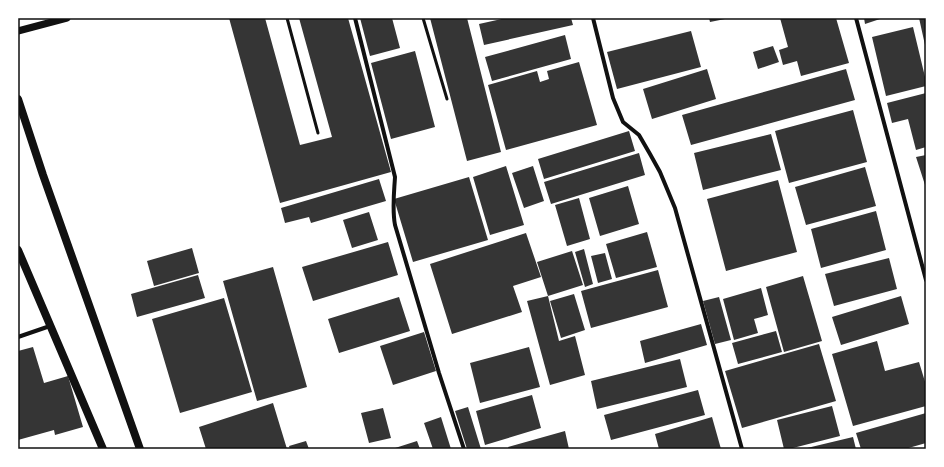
<svg xmlns="http://www.w3.org/2000/svg" width="944" height="467" font-family="'Archivo Narrow',sans-serif">
<rect width="100%" height="100%" fill="#fff"/>
<!-- building -->
<path fill="#353535" d="M229,18H265L300,145L332,137L299,18H348L391,172L280,203Z
M360,18H392L400,48L370,56Z
M430,18H467L501,152L467,161Z
M506,18H571L573,25L484,45L479,24Z
M709,18H725V19L710,22Z
M780,18H836L849,63L801,76L797,61L783,65L779,50L788,47Z
M864,18H883L865,24Z
M919,18H926V45H925Z
M913,27L926,81V86L886,96L872,37Z
M691,31L701,67L617,89L607,52Z
M565,35L571,59L492,81L485,57Z
M773,46L779,62L758,69L753,52Z
M415,51L435,127L391,139L371,63Z
M579,62L597,125L506,150L488,85L537,71L540,82L549,79L547,71Z
M707,69L716,99L652,119L643,89Z
M846,69L855,100L691,145L682,115Z
M926,93V147L916,150L908,119L892,123L887,103Z
M853,110L867,162L789,183L775,131Z
M629,131L635,151L544,179L538,159Z
M771,134L781,170L703,190L694,153Z
M639,153L645,175L551,204L544,182Z
M926,155V188L916,157Z
M506,166L524,225L490,235L473,177Z
M533,166L544,201L524,208L512,173Z
M865,167L876,206L806,225L795,187Z
M469,177L488,240L413,262L394,199Z
M379,179L386,201L311,223L309,217L285,223L281,208Z
M778,180L797,252L726,271L707,199Z
M628,186L639,224L600,236L589,198Z
M579,198L590,239L567,246L555,205Z
M876,211L886,250L821,268L811,229Z
M369,212L378,240L352,248L343,220Z
M647,232L657,267L616,278L606,244Z
M526,233L541,277L513,286L522,312L452,334L430,264Z
M388,242L398,275L313,301L302,267Z
M192,248L199,273L154,286L147,261Z
M584,249L593,284L585,287L575,252Z
M572,251L583,285L548,296L537,262Z
M605,253L612,279L598,283L591,256Z
M889,258L897,289L834,306L825,274Z
M273,267L307,387L257,401L223,281Z
M658,270L668,307L591,328L581,291Z
M198,275L205,298L137,317L131,294Z
M803,276L822,341L784,352L766,287Z
M761,288L768,315L754,319L758,333L734,340L723,299Z
M574,294L585,330L561,338L550,301Z
M548,296L559,341L575,336L585,375L550,385L527,301Z
M901,296L909,324L841,345L832,317Z
M399,297L410,331L339,353L328,319Z
M719,297L731,340L715,344L703,301Z
M224,298L252,392L180,413L152,319Z
M701,324L707,345L645,363L640,341Z
M776,331L782,352L738,364L732,343Z
M424,332L436,371L393,385L380,346Z
M877,341L885,371L919,362L926,385V406L853,426L832,354Z
M819,344L836,401L742,428L725,371Z
M33,347L44,383L68,376L83,427L55,435L54,430L18,440V351Z
M529,347L540,387L480,403L470,363Z
M680,359L687,387L597,409L591,381Z
M698,390L705,415L611,440L604,415Z
M532,395L541,428L485,445L476,411Z
M273,403L287,449H206L199,427Z
M832,406L840,436L789,449H784L777,420Z
M468,407L481,449H467L455,411Z
M383,408L391,438L369,443L361,413Z
M926,413V443L905,449H861L856,433Z
M441,417L451,449H433L424,423Z
M712,417L721,449H659L655,434Z
M565,431L569,449H509L508,447Z
M853,437L856,449H808L807,448Z
M306,441L309,449H290L289,446Z
M417,441L420,449H392Z"/>
<g fill="none" stroke-linecap="round" stroke-linejoin="round">
<!-- service -->
<path stroke="#111" stroke-width="3" d="M287,18L318,133
M423,18L447,99"/>
<!-- minor -->
<path stroke="#111" stroke-width="4" d="M355,18L395,177C394,194 392,209 395,225L439,373L464,449
M593,18L613,98L623,122L639,135L650,154L660,172L675,208L742,449
M856,18L926,280
M18,337L50,326"/>
<!-- tertiary -->
<path stroke="#111" stroke-width="7" d="M18,31L67,18"/>
<!-- secondary -->
<path stroke="#111" stroke-width="8" d="M18,99L43,175L140,449
M18,250L103,449"/>
</g>
<!-- border -->
<rect width="944" height="467" fill="none" stroke="#ffffff" stroke-width="38"/>
<rect x="19" y="19" width="906" height="429" fill="none" stroke="#111" stroke-width="1.5"/>
</svg>
